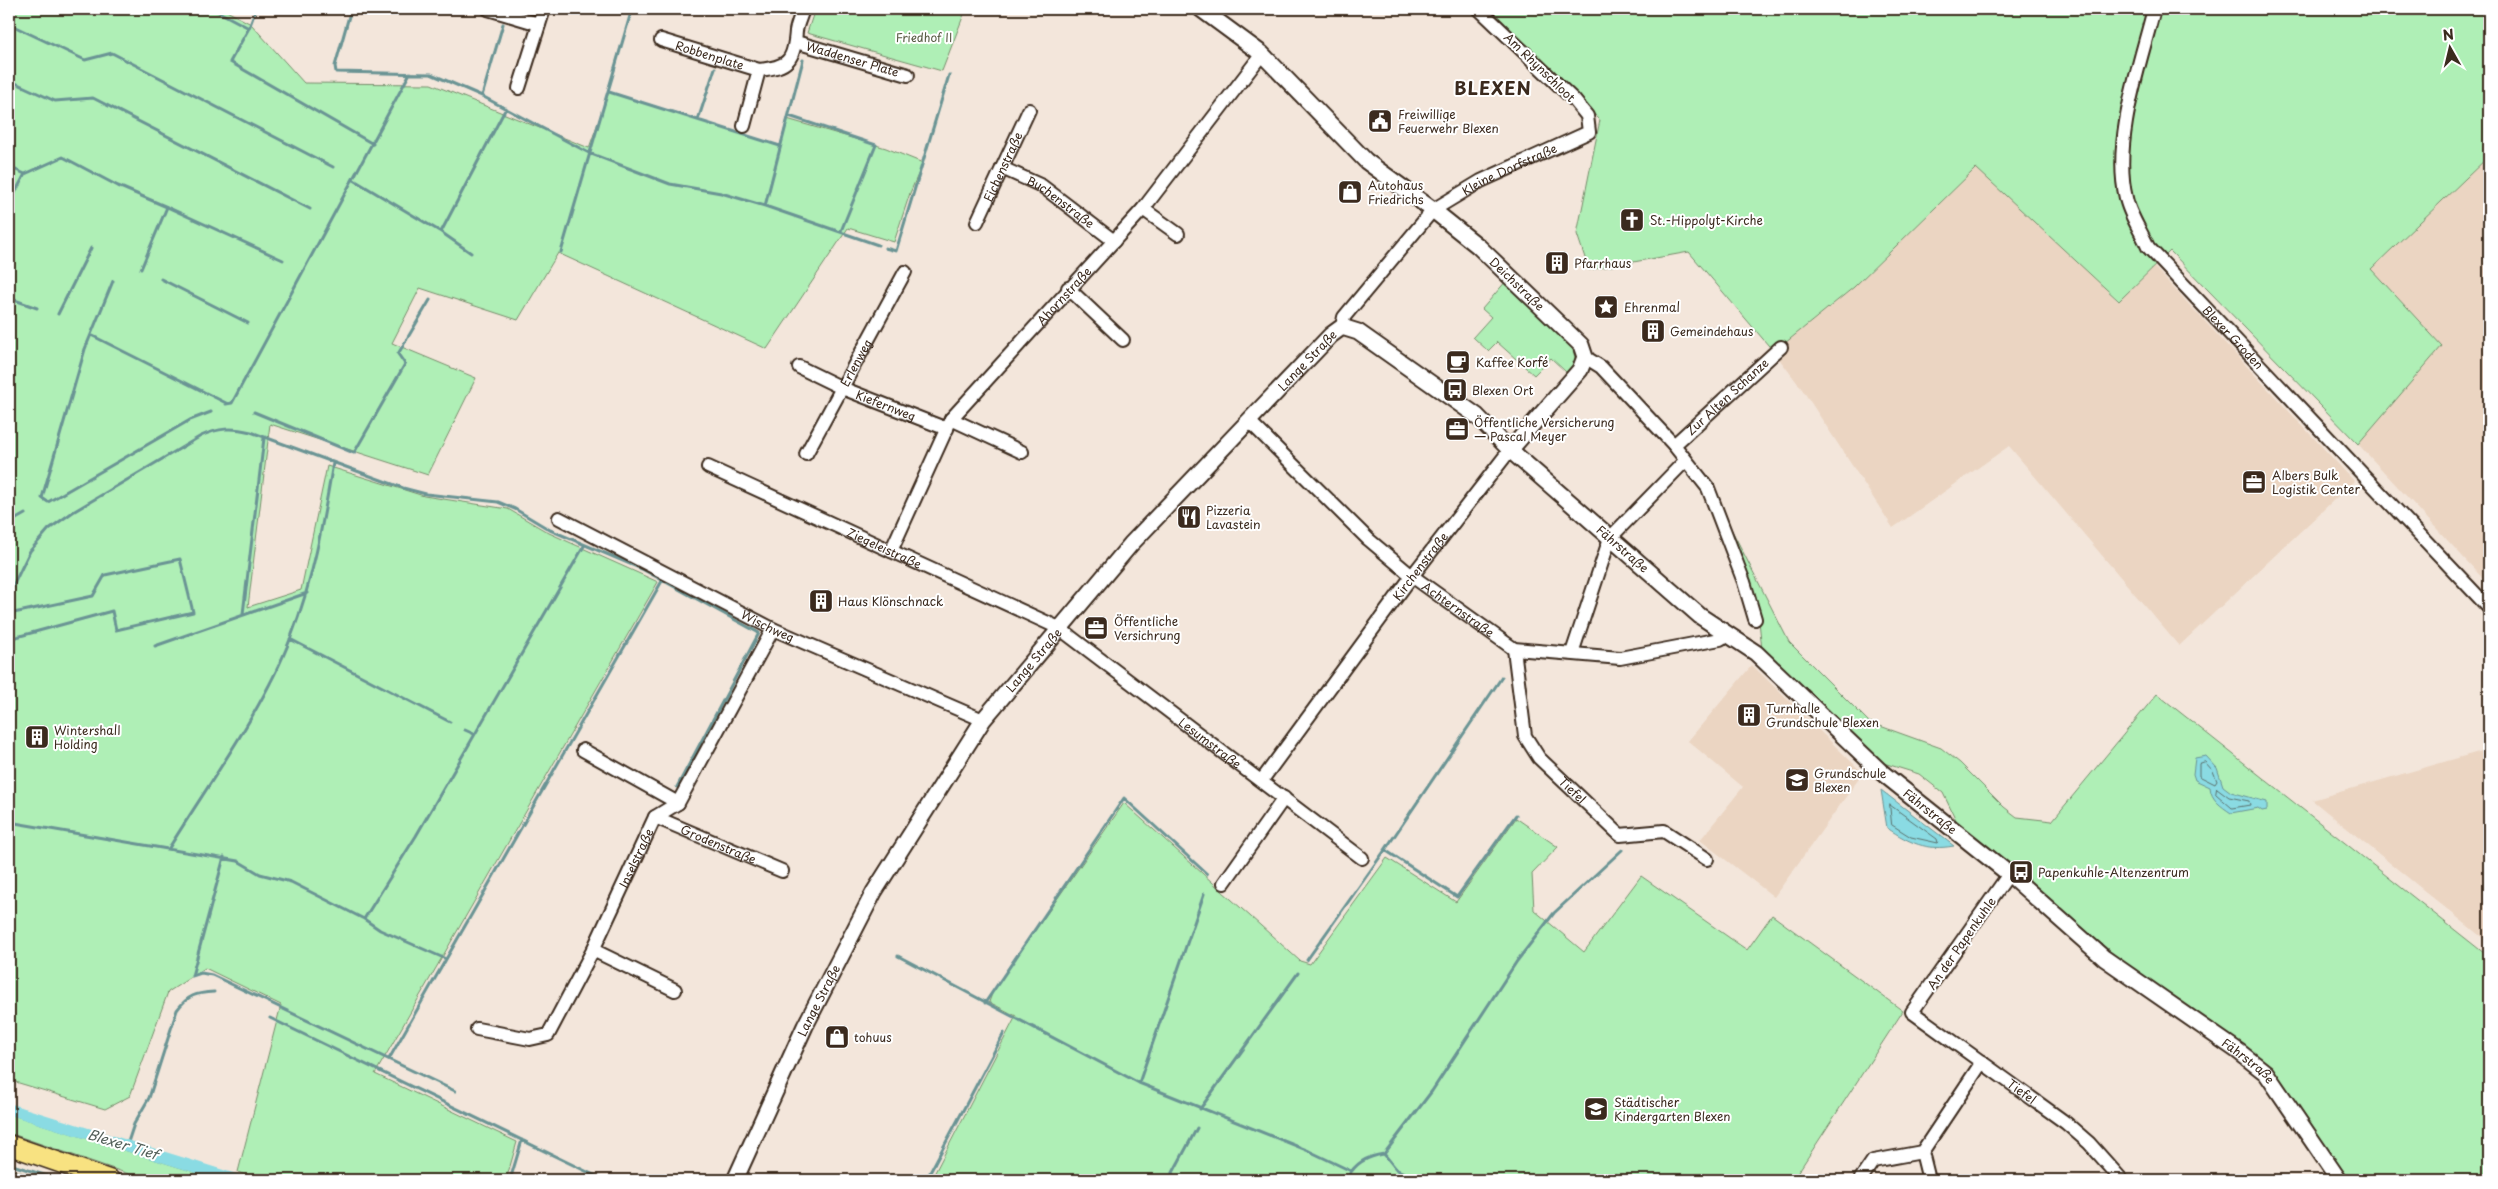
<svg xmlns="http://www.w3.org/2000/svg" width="2498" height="1189" font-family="'Playpen Sans',sans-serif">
<rect width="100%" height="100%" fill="#f3e6db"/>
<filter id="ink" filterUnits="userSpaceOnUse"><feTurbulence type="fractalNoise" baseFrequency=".02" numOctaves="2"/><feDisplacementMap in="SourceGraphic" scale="10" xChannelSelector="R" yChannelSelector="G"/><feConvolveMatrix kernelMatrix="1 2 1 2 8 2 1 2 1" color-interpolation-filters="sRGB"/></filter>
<g filter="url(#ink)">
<!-- built -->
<path fill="#ebd5c2" d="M2489,156V585L2358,444L2441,346L2371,269Z
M1979,165L2118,301L2154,267L2354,481L2179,646L2009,446L1893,528L1802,389L1774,352L1854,287Z
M1752,665L1863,773L1774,897L1700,840L1743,787L1688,741Z
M2489,749V943L2312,800Z"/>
<!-- green -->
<path fill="#afefb6" stroke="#758c6a" d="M9,9H223L251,24L304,83L431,84L589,148L609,92L780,146L787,119L886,148L923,163L910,193L894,242L848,228L767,349L558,253L518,320L420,288L392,343L476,378L428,475L270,424L248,607L301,590L327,466L424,496L508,509L549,533L658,582L375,1074L517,1142L506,1180H257L238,1172L281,1005L205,968L168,992L130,1096L105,1109L9,1080Z
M815,9H966L942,71L807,33Z
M1491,9H2489V156L2371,269L2442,346L2358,444L2170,251L2119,301L1976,168L1854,287L1774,352L1689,252L1589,270L1577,234L1600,120Z
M1507,280L1572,347L1576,361L1566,372L1551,358L1534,375L1497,342L1488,351L1473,337L1491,317L1482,309Z
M1721,509L1789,642L1869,722L1941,748L1960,763L2004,807L2017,817L2052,821L2157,694L2489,957V1180H2348L2291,1096L2259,1061L2136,973L1957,822L1943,793L1919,774L1880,762L1762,650L1759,621Z
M1124,803L1300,961L1310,964L1387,858L1456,902L1516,818L1558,847L1532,874L1534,910L1584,952L1641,876L1747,950L1772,915L1903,1011L1793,1180H931L1016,1016L989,1002L993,991Z
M9,1114L220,1180H146L9,1133Z
M9,1169L45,1180H46H9Z"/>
<!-- water -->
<path fill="#8adbe3" stroke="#6a9494" d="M2206,756L2217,768L2223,786L2231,792L2267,802V810L2262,811L2258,808L2231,813C2221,806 2211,800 2210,787L2195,780L2193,774L2195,758Z
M1881,790L1954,846C1926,851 1910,843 1887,828Z"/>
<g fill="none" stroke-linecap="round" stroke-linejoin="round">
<!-- shore -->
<path stroke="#5b716d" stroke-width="1" d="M2205,762L2213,771L2217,781L2215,784L2199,776V764Z
M2217,788L2229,797L2249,801L2250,805L2232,808L2216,794Z
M1890,805L1937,839L1938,843L1911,837L1892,825Z"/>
<!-- stream -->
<path stroke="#6a9494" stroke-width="3" d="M213,9L249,28
M256,9L249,28L230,62L373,144
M351,9L335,66L336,72L431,74L482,96L589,153L670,184L721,193L765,206L878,245
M9,24L85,60L112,53L333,167
M9,80L55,101L93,98L310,209
M609,92L780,146
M482,96L503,24
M789,116L876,145L841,231
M698,120L715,68
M9,167L25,174L63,157L118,186L167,207L141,269
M354,180L441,232L471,253
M9,204L25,174
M765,206L803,60
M167,207L283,260
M441,232L506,108
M885,248L896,251L949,75
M561,252L632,9
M161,279L248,323
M113,281L85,349L42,498L48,502L190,420L211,412
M9,298L37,308
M58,314L91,248
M91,335L226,403
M226,404L232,403L410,73
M254,412L354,453L405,364L398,354L430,300
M9,523L25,514
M9,594L30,551L49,529L73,512L201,436C219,428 231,427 251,432L403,488L426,494L498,502L515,509L550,530L642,569L759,633L677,787
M9,614L93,596L105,575L180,559L193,612L116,630L112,611L9,639
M243,614L264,438
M290,639L450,722
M155,646L307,593
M465,730L474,734
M9,822L238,861L260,874L291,882L364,919L380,930L446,959
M169,848C209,783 264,708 291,637C313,581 323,523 333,463
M1385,850L1457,897L1516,815
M224,857L192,976L201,973L212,975L455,1091
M364,919L416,836L584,546
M898,956L1139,1083L1309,1151L1351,1171
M1307,960L1385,850L1502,677
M985,1003L1124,798L1207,874
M270,1018L600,1178
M389,1059L662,581
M1139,1083L1204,894
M1200,1109L1298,973
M127,1145L134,1124L149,1098L177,1010C188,995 196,993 214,992
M1384,1154L1397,1170L1420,1180
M9,1164L60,1180
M1348,1177C1355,1163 1369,1156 1384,1154L1432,1091L1517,961L1554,913L1622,850
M510,1180L522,1140
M926,1180L1004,1033
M1169,1180L1197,1128"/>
<!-- canal -->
<path stroke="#8adbe3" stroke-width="11" d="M9,1109L237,1180"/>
<defs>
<g id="minor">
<path d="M488,9L539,24"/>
<path id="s1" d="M2154,9C2140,65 2112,141 2126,198C2129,214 2141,231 2148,247L2489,608"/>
<path id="s2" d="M661,40L759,70"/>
<path id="s3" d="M796,42L908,75"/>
<path d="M519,88L544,9"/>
<path d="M744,126L759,70C789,67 794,60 796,31C797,24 801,16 803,9"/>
<path id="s4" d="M1002,168L1042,186L1114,241"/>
<path d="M1143,209L1178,234"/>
<path id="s5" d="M977,222L1029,110"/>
<path d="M1068,288L1123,340"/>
<path id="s6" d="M1342,327L1344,317L1433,210L1481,181L1589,132L1587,116L1574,100L1479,9"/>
<path d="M1585,357L1601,367L1674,445L1708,488L1744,582L1755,619"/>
<path id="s7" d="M799,367L842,388L947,429"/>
<path d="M951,419L1022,452"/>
<path id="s8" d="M1249,421L1368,539L1412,576L1514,649L1620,658L1720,639L1727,635"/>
<path id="s9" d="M1674,445L1781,347"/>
<path id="s10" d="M806,454L905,272"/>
<path id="s11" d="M708,467L1059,628L1362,858"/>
<path id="s12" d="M559,518L773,629L983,720"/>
<path id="s13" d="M891,551L951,419L1143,209L1262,54"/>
<path id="s14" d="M1514,649L1525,736L1539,758L1620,835L1664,831L1707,859"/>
<path d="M1572,653L1610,538L1685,461"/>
<path d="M583,750L678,803"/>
<path id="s15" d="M1262,780L1412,576L1510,450"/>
<path id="s16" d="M655,817L782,871"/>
<path id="s17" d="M2009,874L1912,1012L2066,1123L2089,1143L2122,1180"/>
<path d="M1224,883L1284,798"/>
<path d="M593,950L675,990"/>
<path id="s18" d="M477,1029L530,1039L548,1035L593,950L655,817L678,803L773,629"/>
<path d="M1922,1152L1929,1180"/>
<path d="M1860,1180L1873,1161L1922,1152L1982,1062"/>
</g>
<g id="tertiary">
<path id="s19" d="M1201,9L1262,54L1366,161L1433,210L1478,246L1581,345L1585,357L1580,370L1510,450"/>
<path id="s20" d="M735,1180L805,1026L874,892L983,720L1131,544L1331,335L1342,327L1358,332L1477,416L1510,450L1700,616L1756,653L1880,771L2009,874L2104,958L2238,1051L2266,1073L2339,1180"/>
</g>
<path id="primary" d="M9,1145L110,1180"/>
</defs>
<!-- minor casing -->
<use href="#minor" stroke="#3b2a1e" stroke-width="16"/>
<!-- tertiary casing -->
<use href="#tertiary" stroke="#3b2a1e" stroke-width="19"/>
<!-- primary casing -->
<use href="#primary" stroke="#3b2a1e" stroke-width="22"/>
<!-- minor -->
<use href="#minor" stroke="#fff" stroke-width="12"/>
<!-- tertiary -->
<use href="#tertiary" stroke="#fff" stroke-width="15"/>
<!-- primary -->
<use href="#primary" stroke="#f8e281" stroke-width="19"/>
</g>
</g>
<!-- icons -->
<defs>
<symbol id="civic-square" viewBox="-11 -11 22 22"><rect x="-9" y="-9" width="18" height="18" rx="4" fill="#3b2a1e" stroke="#fff"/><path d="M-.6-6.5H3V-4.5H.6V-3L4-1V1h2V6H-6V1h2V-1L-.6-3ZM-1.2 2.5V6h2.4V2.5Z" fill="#fff"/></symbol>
<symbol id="shop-square" viewBox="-11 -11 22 22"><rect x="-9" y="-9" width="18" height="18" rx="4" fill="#3b2a1e" stroke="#fff"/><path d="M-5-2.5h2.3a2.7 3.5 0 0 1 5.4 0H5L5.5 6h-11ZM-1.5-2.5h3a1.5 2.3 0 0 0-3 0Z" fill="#fff"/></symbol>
<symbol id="church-square" viewBox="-11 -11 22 22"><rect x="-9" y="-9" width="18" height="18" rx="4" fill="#3b2a1e" stroke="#fff"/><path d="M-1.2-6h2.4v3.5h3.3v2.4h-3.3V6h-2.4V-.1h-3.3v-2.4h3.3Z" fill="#fff"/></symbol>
<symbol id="building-square" viewBox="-11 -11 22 22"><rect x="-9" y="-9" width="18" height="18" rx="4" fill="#3b2a1e" stroke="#fff"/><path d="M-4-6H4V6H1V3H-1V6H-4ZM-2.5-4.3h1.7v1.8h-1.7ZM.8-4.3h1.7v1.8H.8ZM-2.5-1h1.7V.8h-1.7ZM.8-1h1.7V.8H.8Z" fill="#fff"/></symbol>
<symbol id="sight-square" viewBox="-11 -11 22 22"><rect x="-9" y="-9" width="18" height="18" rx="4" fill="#3b2a1e" stroke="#fff"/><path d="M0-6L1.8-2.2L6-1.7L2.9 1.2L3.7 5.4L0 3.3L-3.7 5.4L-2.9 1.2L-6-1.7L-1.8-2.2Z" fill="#fff"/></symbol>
<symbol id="cafe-square" viewBox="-11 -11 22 22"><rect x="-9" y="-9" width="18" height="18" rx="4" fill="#3b2a1e" stroke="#fff"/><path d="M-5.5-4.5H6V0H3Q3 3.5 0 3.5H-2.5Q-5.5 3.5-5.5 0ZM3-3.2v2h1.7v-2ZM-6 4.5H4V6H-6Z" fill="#fff"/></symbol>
<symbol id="bus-square" viewBox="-11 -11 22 22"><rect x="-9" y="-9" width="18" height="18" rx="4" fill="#3b2a1e" stroke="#fff"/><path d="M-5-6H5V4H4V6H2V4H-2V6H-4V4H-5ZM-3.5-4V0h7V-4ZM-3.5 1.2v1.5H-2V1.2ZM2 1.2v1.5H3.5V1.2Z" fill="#fff"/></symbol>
<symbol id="office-square" viewBox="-11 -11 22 22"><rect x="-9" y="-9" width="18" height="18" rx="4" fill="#3b2a1e" stroke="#fff"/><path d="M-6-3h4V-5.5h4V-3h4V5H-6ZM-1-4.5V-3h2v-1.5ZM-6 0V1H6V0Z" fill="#fff"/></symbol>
<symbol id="restaurant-square" viewBox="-11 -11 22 22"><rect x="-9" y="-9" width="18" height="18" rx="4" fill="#3b2a1e" stroke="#fff"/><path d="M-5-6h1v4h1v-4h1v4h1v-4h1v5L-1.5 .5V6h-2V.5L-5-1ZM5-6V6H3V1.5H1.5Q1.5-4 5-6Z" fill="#fff"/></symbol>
<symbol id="school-square" viewBox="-11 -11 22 22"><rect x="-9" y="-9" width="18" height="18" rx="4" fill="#3b2a1e" stroke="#fff"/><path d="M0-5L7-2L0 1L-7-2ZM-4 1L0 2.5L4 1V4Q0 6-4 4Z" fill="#fff"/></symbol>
</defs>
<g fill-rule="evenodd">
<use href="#civic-square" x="1366" y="107" width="28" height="28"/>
<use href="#shop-square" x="1336" y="178" width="28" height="28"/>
<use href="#church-square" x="1618" y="206" width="28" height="28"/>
<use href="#building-square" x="1543" y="249" width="28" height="28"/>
<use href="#sight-square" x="1592" y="293" width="28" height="28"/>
<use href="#building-square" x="1639" y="317" width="28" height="28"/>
<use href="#cafe-square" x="1444" y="348" width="28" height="28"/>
<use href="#bus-square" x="1441" y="376" width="28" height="28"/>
<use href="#office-square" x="1443" y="415" width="28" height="28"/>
<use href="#office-square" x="2240" y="468" width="28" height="28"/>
<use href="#restaurant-square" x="1175" y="503" width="28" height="28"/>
<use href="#building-square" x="807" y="587" width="28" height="28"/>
<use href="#office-square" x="1082" y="614" width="28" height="28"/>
<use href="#building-square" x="1735" y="701" width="28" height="28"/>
<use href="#building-square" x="23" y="723" width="28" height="28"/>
<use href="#school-square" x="1783" y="766" width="28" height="28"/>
<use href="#bus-square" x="2007" y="858" width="28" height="28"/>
<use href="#shop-square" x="823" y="1023" width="28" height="28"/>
<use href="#school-square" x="1582" y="1095" width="28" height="28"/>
</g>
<g text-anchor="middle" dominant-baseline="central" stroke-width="4" stroke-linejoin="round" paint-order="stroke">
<!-- park labels -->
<g font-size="12" fill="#585b44" stroke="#fff">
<text x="924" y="37">Friedhof II</text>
</g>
<!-- street labels -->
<g font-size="12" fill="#3b2a1e" stroke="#fff">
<text stroke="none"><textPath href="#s2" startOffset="51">Robbenplate</textPath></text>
<text stroke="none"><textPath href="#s3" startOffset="59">Waddenser Plate</textPath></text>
<text transform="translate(1540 67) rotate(44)">Am Rhynschloot</text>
<text stroke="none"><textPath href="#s5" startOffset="61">Eichenstraße</textPath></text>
<text stroke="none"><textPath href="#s6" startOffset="236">Kleine Dorfstraße</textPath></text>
<text stroke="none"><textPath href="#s4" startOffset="68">Buchenstraße</textPath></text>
<text stroke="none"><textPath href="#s19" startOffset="420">Deichstraße</textPath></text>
<text stroke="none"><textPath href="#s13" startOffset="312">Ahornstraße</textPath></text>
<text stroke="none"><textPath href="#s1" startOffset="371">Blexer Groden</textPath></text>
<text stroke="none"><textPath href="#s20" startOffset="1008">Lange Straße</textPath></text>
<text stroke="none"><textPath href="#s10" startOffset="104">Erlenweg</textPath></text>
<text stroke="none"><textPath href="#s9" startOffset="72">Zur Alten Schanze</textPath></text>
<text stroke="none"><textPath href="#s7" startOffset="95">Kiefernweg</textPath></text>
<text stroke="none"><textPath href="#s11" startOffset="194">Ziegeleistraße</textPath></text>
<text stroke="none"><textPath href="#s20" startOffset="1416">Fährstraße</textPath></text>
<text stroke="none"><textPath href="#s15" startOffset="266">Kirchenstraße</textPath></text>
<text stroke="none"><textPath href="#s8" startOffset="282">Achternstraße</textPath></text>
<text stroke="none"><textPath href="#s12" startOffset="235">Wischweg</textPath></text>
<text stroke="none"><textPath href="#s20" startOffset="602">Lange Straße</textPath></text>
<text stroke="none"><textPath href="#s11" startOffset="576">Lesumstraße</textPath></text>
<text stroke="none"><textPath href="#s14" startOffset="160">Tiefel</textPath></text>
<text stroke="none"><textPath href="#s20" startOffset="1821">Fährstraße</textPath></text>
<text stroke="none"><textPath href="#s16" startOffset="69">Grodenstraße</textPath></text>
<text stroke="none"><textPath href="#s18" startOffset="270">Inselstraße</textPath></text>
<text transform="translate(1961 943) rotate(-55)">An der Papenkuhle</text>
<text stroke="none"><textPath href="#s20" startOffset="198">Lange Straße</textPath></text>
<text stroke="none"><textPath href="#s20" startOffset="2226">Fährstraße</textPath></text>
<text stroke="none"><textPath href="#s17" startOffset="304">Tiefel</textPath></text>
</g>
<!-- poi labels -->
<g font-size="12" fill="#3b2a1e" stroke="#fff" text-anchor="start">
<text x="1398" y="114">Freiwillige<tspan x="1398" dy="14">Feuerwehr Blexen</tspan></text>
<text x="1368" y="185">Autohaus<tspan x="1368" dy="14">Friedrichs</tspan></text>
<text x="1650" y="220">St.-Hippolyt-Kirche</text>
<text x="1574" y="263">Pfarrhaus</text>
<text x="1624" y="307">Ehrenmal</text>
<text x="1670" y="331">Gemeindehaus</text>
<text x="1476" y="362">Kaffee Korfé</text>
<text x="1472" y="390">Blexen Ort</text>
<text x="1474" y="422">Öffentliche Versicherung<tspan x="1474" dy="14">— Pascal Meyer</tspan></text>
<text x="2272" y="475">Albers Bulk<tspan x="2272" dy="14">Logistik Center</tspan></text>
<text x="1206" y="510">Pizzeria<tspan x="1206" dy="14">Lavastein</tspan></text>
<text x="838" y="601">Haus Klönschnack</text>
<text x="1114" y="621">Öffentliche<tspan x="1114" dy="14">Versichrung</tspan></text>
<text x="1766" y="708">Turnhalle<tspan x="1766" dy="14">Grundschule Blexen</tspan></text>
<text x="54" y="730">Wintershall<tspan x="54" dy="14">Holding</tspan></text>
<text x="1814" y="773">Grundschule<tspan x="1814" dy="14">Blexen</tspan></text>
<text x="2038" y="872">Papenkuhle-Altenzentrum</text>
<text x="854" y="1037">tohuus</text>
<text x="1614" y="1102">Städtischer<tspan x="1614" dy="14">Kindergarten Blexen</tspan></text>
</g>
<!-- water labels -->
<g font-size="14" font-style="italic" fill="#535f59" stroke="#fff">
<text transform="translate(123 1144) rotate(17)">Blexer Tief</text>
</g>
<!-- district labels -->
<g font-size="18" font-weight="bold" letter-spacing="1" fill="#3b2a1e" stroke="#fff">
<text x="1493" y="87">BLEXEN</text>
</g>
</g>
<!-- margin -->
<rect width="2498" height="1189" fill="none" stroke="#fff" stroke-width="30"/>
<rect x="15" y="15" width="2468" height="1159" fill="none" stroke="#3b2a1e" stroke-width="2" filter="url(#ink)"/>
<!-- north arrow -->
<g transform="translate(2450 48) rotate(352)" stroke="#ffffff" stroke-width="4" paint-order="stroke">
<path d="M0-4L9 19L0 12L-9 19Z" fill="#3b2a1e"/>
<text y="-8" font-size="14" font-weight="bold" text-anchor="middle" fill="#3b2a1e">N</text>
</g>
</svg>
